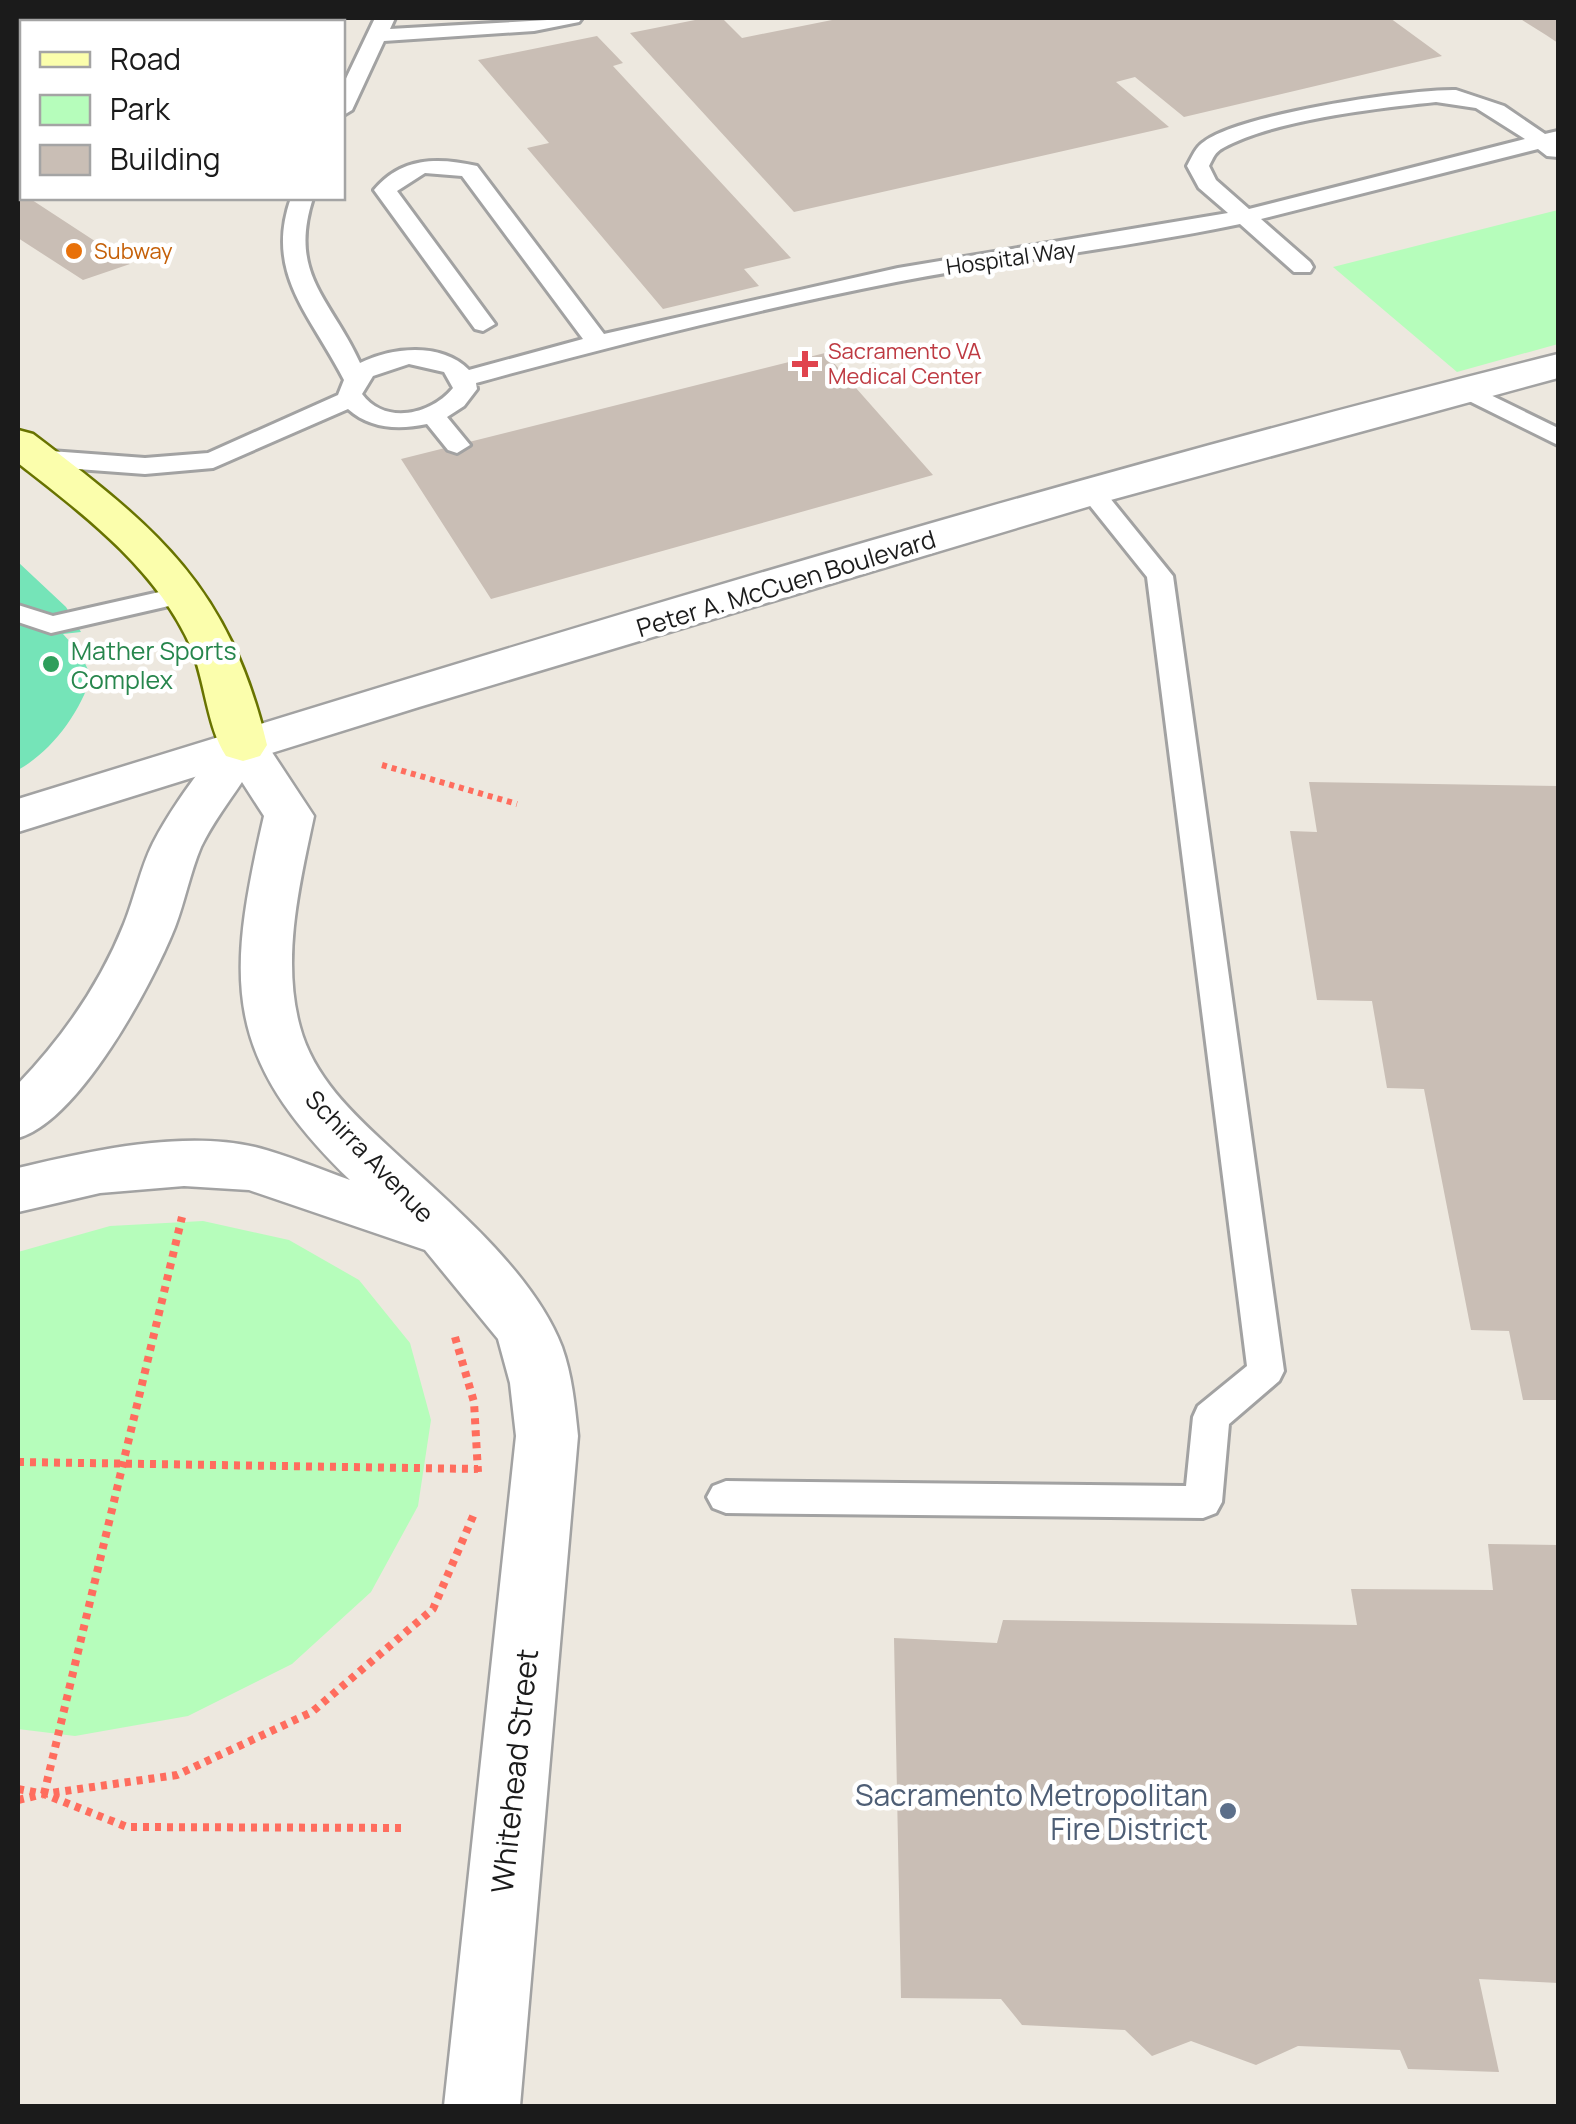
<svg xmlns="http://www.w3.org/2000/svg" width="1576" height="2124" font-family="Manrope,sans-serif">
<rect width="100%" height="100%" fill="#ede8df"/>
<!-- park -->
<path fill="#b6fdbb" d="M1558,210V344L1457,372L1333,267Z
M203,1221L289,1240L359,1280L410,1343L431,1420L418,1506L371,1592L292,1664L188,1716L75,1736L18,1729V1252L110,1226Z"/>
<!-- pitch -->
<path fill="#75e4b8" d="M18,562L66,607L81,632L63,634L80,653L91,676C81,712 51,752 18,770Z"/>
<!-- building -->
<path fill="#c9beb5" d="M18,18H96L93,22H22V35H18Z
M128,18H245L243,22H125Z
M705,18H722L742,38L842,18H1390L1442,56L1184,117L1135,77L1116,82L1169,127L794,212L630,33Z
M1519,18H1558V43L1546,35Z
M597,36L623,63L613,66L791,258L744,269L759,286L663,309L527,148L549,143L478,60Z
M25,198H29L130,264L83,280L18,238V201Z
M825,353L933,475L491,599L401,459Z
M1309,782L1558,786V1400H1523L1509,1331L1471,1330L1424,1089L1387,1088L1372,1001L1317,1000L1290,831L1317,832Z
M1488,1544L1558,1545V1983L1479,1979L1499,2072L1408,2069L1400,2050L1298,2046L1256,2065L1191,2041L1152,2056L1125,2030L1022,2025L1001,1999L901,1998L894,1638L997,1643L1003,1620L1357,1625L1351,1589L1493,1590Z"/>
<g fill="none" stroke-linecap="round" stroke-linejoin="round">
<defs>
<path id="service" d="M375,18H395L390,29L582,18L579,22L534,31L384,41L352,110L342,116V87Z
M18,56L22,57V69L18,68Z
M1456,90L1504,106L1545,134L1558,131V157L1547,156L1538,149L1261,219L1310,262L1313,267L1310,272H1294L1240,224C1126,248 1010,260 896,282C755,310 614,345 476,383L477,389L464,406L447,417L470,445L457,453L448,450L427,424C399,430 370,429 348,409L213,468L145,474L37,466L24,458L37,450L145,458L208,453L338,395L344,380C311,315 264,274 291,198H313C288,275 331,299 360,363C392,347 442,342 469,370L583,339L462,176L425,173L397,191L495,324L483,331L475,329L374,190C401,157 438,157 477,166L604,334L898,268L1228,213L1199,188L1187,166C1192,157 1196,146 1205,141C1243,114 1407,89 1456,90ZM1436,102L1476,108L1525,139L1249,209L1216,180L1209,166C1213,158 1215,152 1223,148C1273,120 1378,108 1436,102ZM409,364L444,372L453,388C431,415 385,425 362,394L373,376Z
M1470,385L1558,428V445L1461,397L1458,392L1461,387Z
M1092,484L1101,487L1173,576L1284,1371L1279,1381L1229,1424L1222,1502L1216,1513L1203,1518L726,1513L713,1508L707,1497L713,1486L726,1481L1186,1486L1193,1417L1198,1406L1247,1366L1147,577L1079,492Z
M186,586L195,588L199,594L195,600L51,633L18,622V605L53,616Z"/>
<path id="minor" d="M298,18H332L329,22H297Z
M1558,354V378L1107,501L419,707L18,832V799C528,641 1040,483 1558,354Z"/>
<path id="tertiary" d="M243,729L260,734L314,816C300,882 281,959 300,1027C313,1076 352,1113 389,1147C447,1201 533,1271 562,1347C572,1375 575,1406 578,1436L520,2106H444L516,1436L510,1383L498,1339L425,1250L249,1190L184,1186L100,1193L18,1212V1168C89,1151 182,1130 255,1147C287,1155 319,1169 350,1180C222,1056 226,981 264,816L242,782C228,803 212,824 201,847C190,873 185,901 175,927C152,985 79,1121 18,1138V1084C63,1037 100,984 124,924C135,897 140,869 153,843C173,804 201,770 226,734Z"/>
<path id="secondary" d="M18,430L33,434C158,529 229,586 267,745L260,756L243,761L226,756C207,727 205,680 191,647C156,568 83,514 18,463Z"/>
</defs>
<!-- service casing -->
<use href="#service" stroke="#a2a2a2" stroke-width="6"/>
<!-- minor casing -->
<use href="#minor" stroke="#a2a2a2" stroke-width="5"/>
<!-- tertiary casing -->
<use href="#tertiary" stroke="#a2a2a2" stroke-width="5"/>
<!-- secondary casing -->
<use href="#secondary" stroke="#687300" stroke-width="5"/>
<!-- path-far1 -->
<path stroke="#ff6d5e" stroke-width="6" stroke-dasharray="5 5" stroke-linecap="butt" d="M382,765L517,804"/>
<!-- path -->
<path stroke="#ff6d5e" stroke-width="8" stroke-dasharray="6 6" stroke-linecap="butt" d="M455,1337L474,1402L478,1472
M18,1462L478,1469
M18,1789L44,1794L177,1775L312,1712L433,1609L474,1514
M44,1794L182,1217
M18,1800L44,1794L127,1827L407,1828"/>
<!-- service -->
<use href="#service" fill="#fff" fill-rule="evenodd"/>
<!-- minor -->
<use href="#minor" fill="#fff" fill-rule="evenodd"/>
<!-- tertiary -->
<use href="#tertiary" fill="#fff" fill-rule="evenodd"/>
<!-- secondary -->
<use href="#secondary" fill="#fbfeac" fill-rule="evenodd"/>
</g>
<!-- markers -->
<circle fill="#e8710a" stroke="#fff" stroke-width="4" cx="74" cy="251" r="10"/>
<path fill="#e0444e" stroke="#fff" stroke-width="4" d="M800 349h10v10h10v10h-10v10h-10v-10h-10v-10h10z"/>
<circle fill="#2e9e5b" stroke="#fff" stroke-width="4" cx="51" cy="664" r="10"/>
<circle fill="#5c6f8a" stroke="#fff" stroke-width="4" cx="1228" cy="1811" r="10"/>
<g text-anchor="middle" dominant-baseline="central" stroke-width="9" stroke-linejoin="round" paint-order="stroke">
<!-- far-food labels -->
<g font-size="22" fill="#c56008" stroke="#fff" text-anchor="start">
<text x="94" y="251">Subway</text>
</g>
<!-- far-street labels -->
<g font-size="22" fill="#1b1b1b" stroke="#fff">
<text transform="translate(1011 258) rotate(-8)">Hospital Way</text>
</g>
<!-- far-health labels -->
<g font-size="22" fill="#be3a42" stroke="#fff" text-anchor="start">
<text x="828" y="351">Sacramento VA<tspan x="828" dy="25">Medical Center</tspan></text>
</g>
<!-- street labels -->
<g font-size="25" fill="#1b1b1b" stroke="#fff">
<text transform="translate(786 583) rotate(-17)">Peter A. McCuen Boulevard</text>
<text transform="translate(370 1156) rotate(46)">Schirra Avenue</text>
</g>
<!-- leisure labels -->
<g font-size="25" fill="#27864d" stroke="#fff" text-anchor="start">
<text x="71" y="650">Mather Sports<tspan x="71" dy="29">Complex</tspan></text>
</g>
<!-- near-street labels -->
<g font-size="30" fill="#1b1b1b" stroke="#fff">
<text transform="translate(514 1771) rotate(-84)">Whitehead Street</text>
</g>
<!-- near-service labels -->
<g font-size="30" fill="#4e5e75" stroke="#fff" text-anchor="end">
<text x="1208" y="1794">Sacramento Metropolitan<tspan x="1208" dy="34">Fire District</tspan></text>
</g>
</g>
<!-- border -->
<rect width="1576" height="2124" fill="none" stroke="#1b1b1b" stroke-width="40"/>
<!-- legend -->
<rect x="20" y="20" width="325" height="180" fill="#ffffff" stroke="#a4a4a4" stroke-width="2.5"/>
<rect x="40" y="52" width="50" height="15" fill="#fbfeac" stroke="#a4a4a4" stroke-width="2.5"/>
<text x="110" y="70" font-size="30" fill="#1b1b1b">Road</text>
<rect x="40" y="95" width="50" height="30" fill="#b6fdbb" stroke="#a4a4a4" stroke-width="2.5"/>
<text x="110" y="120" font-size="30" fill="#1b1b1b">Park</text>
<rect x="40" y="145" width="50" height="30" fill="#c9beb5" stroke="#a4a4a4" stroke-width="2.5"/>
<text x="110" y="170" font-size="30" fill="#1b1b1b">Building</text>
</svg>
